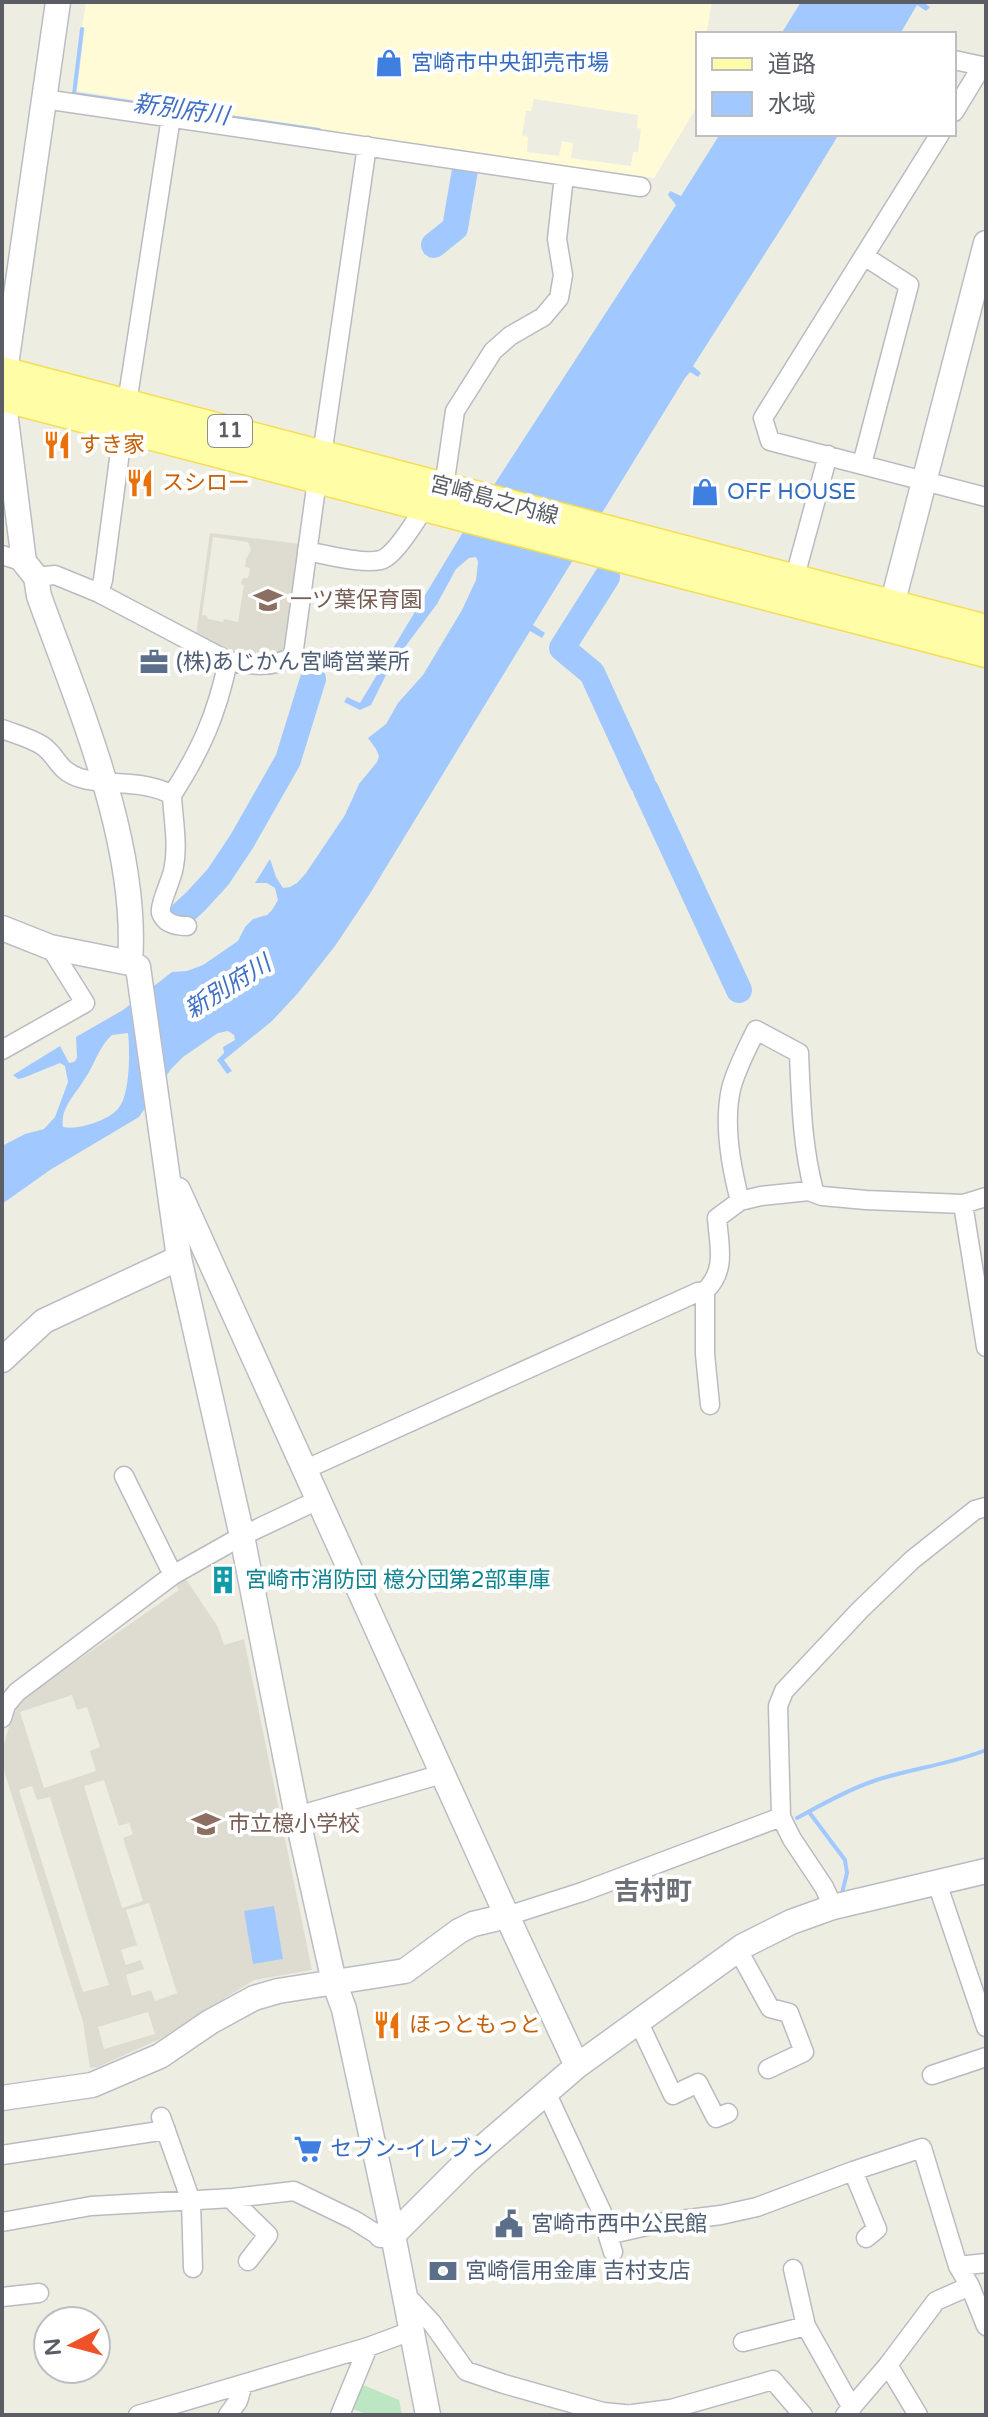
<svg xmlns="http://www.w3.org/2000/svg" width="988" height="2417" font-family="'Varela Round','Noto Sans JP',sans-serif">
<rect width="100%" height="100%" fill="#eeede2"/>
<!-- commercial -->
<path fill="#fffbd6" fill-rule="evenodd" d="M86,2L581,3L712,2L707,31L711,34H698V105L654,178L468,153L77,91L85,27H82ZM534,99L638,115L637,128L641,129L638,152H633L631,166L571,158L573,143L562,141L559,156L527,152L528,137L522,135L526,111H531Z"/>
<!-- education -->
<path fill="#dedcd1" fill-rule="evenodd" d="M210,533L301,544L288,645L283,655L271,658L236,655L196,635ZM213,537L248,542L251,550L246,559L245,567L250,568L248,578H243L241,584L244,585L238,622L224,619L223,622L208,619L207,616L202,615Z
M185,1578L218,1627L224,1645L244,1639L312,1970L254,1980L160,2039L98,2067L90,2068L83,2022L2,1764V1751L16,1703L179,1590L175,1584ZM72,1695L77,1710L87,1707L100,1747L90,1751L96,1771L44,1788L20,1712ZM104,1780L119,1826L129,1823L133,1834L123,1838L143,1901L122,1908L84,1786ZM32,1786L37,1800L50,1797L109,1985L83,1992L19,1790ZM149,1903L177,1993L155,2001L151,1990L132,1996L126,1975L144,1969L141,1960L126,1965L121,1950L137,1945L126,1910ZM148,2012L155,2034L104,2049L98,2027Z"/>
<!-- green -->
<path fill="#bde7c3" d="M361,2384L399,2400L402,2415H368L351,2408Z"/>
<!-- water -->
<path fill="#a1c9ff" fill-rule="evenodd" d="M801,2H923L930,7L926,11L917,5L900,34H781Z
M720,134H839L791,213L693,366L701,373L698,377L690,372L685,378L533,625L545,633L542,638L530,631L371,892L335,946L298,993L272,1021L224,1060L232,1071L227,1074L217,1060L224,1053L223,1047L235,1040L234,1035L228,1031L218,1033L183,1057L171,1069L139,1117L50,1170L2,1204V1146L25,1134L44,1129L55,1117L68,1082L65,1066L60,1063L23,1078L18,1079L13,1075L60,1046L69,1063L74,1062L77,1058L76,1037L123,1010L172,972L187,971L203,965L238,941L245,927L253,919L267,915L272,910L278,900L275,888L267,883H255L270,859L276,877L283,888L290,887L297,883L306,873L345,815L359,784L377,762L379,756L376,749L368,738L386,724L398,703L423,675L462,610L476,580L478,562L476,557L469,558L456,569L437,604L390,667L371,705L360,710L344,702L347,697L360,703L460,537L676,205L668,195L670,191L681,196ZM128,1033C130,1050 130,1091 120,1106C114,1115 104,1119 94,1123C84,1126 74,1129 63,1127C60,1108 75,1095 84,1080C95,1065 97,1049 112,1035Z
M274,1906L283,1959L253,1964L244,1911Z"/>
<g fill="none" stroke-linecap="round" stroke-linejoin="round">
<!-- stream -->
<path stroke="#a1c9ff" stroke-width="4" d="M82,29L74,94L156,106
M181,110L319,130
M809,1812L845,1860L847,1873L842,1893
M797,1818C821,1805 845,1791 871,1782C907,1769 949,1765 986,1750"/>
<!-- river -->
<path stroke="#a1c9ff" stroke-width="26" d="M434,245L455,228L465,170
M607,577L562,648L592,673L642,782
M646,790L739,990
M181,915L196,901L218,877L242,841L288,760L313,679"/>
<defs>
<path id="street" d="M954,60L982,66
M44,99L641,187
M954,112L982,66H986
M940,134L763,418L770,441L986,497
M322,455L367,146
M862,464L909,285L864,256
M444,487L455,411L493,351L510,336L543,317L559,298L563,275L557,239L564,176
M307,551C323,554 372,567 385,558C397,551 417,520 424,507
M2,555L24,562
M36,577L55,575L99,593L228,661C251,665 273,669 293,656L317,480
M794,580L828,455
M99,593L103,580L123,429L171,117
M2,729C15,734 31,738 43,746C58,757 58,771 80,778C110,787 144,779 172,795C201,750 217,714 228,661
M172,795C173,821 179,845 173,871C171,880 159,906 161,913C165,924 177,926 187,926
M2,1050L85,1003L50,947
M740,1201C731,1167 723,1125 731,1089C736,1069 747,1049 756,1030L799,1053C801,1100 802,1146 814,1191
M963,1204L986,1347
M705,1291V1354L710,1405
M304,1470L698,1292L705,1291C727,1270 719,1246 717,1218L740,1201L761,1196L809,1191L822,1196L866,1200L963,1204L986,1197
M124,1476L173,1575
M2,1718L6,1705L17,1692L173,1575L242,1536L318,1500
M297,1816L442,1774
M937,1883L986,2027
M833,1907L824,1887L792,1839L781,1817L778,1706L784,1691L860,1610L912,1560L975,1510L986,1507
M507,1916L582,1892L781,1817
M738,1950L770,2008L789,2013L804,2052L768,2069
M638,2021L673,2095L698,2083L716,2118L728,2113
M932,2075L986,2057
M546,2092L612,2234L664,2222L721,2215L757,2207L853,2171L922,2148L958,2266L970,2286L986,2326
M161,2117L191,2201L193,2268
M2,2155L166,2130
M853,2171L877,2229L866,2238
M233,2198L235,2203L268,2235L248,2261
M2,2222L91,2206L233,2198L294,2191L354,2220L378,2235
M612,2234L608,2236L613,2252
M958,2266L986,2263
M793,2269L806,2326L852,2408
M405,2294L432,2323L466,2371L504,2384L603,2412L634,2415
M2,2297L39,2293
M743,2342L806,2326
M888,2365L918,2415
M633,2414L671,2409L773,2380L803,2415
M138,2415L368,2347L411,2331
M228,2415L238,2401L243,2384
M340,2415L368,2347
M845,2415L888,2365L936,2301L970,2286"/>
<path id="secondary" d="M58,2L5,372L6,419L24,562L36,577L39,596C79,707 139,843 130,963L138,967L179,1258L242,1536L297,1816L334,1982L344,2009L393,2235L428,2415
M892,605L986,243
M2,928L50,947L130,963
M178,1190L507,1916L577,2066
M2,1360L44,1321L179,1258
M2,2098L92,2085L160,2056L210,2022L254,1998L278,1991L405,1971L459,1931L473,1924L507,1916
M381,2235H393L467,2161L577,2066L743,1946L791,1922L833,1907L986,1871"/>
<path id="primary" d="M2,371L986,629
M2,397L986,653"/>
</defs>
<!-- street casing -->
<use href="#street" stroke="#babbc2" stroke-width="21"/>
<!-- secondary casing -->
<use href="#secondary" stroke="#bbbdc4" stroke-width="27"/>
<!-- primary casing -->
<use href="#primary" stroke="#f6de53" stroke-width="31"/>
<!-- street -->
<use href="#street" stroke="#fff" stroke-width="18"/>
<!-- secondary -->
<use href="#secondary" stroke="#fff" stroke-width="24"/>
<!-- primary -->
<use href="#primary" stroke="#fffda6" stroke-width="28"/>
</g>
<!-- icons -->
<defs>
<symbol id="shop-bare" viewBox="-9 -9 18 18"><path d="M-5-2.5h2.3a2.7 3.5 0 0 1 5.4 0H5L5.5 6h-11ZM-1.5-2.5h3a1.5 2.3 0 0 0-3 0Z" fill="#3f7fe0" stroke="#fff" stroke-width="2.5" paint-order="stroke"/></symbol>
<symbol id="restaurant-bare" viewBox="-9 -9 18 18"><path d="M-5-6h1v4h1v-4h1v4h1v-4h1v5L-1.5 .5V6h-2V.5L-5-1ZM5-6V6H3V1.5H1.5Q1.5-4 5-6Z" fill="#e8710a" stroke="#fff" stroke-width="2.5" paint-order="stroke"/></symbol>
<symbol id="school-bare" viewBox="-9 -9 18 18"><path d="M0-5L7-2L0 1L-7-2ZM-4 1L0 2.5L4 1V4Q0 6-4 4Z" fill="#8d6e63" stroke="#fff" stroke-width="2.5" paint-order="stroke"/></symbol>
<symbol id="office-bare" viewBox="-9 -9 18 18"><path d="M-6-3h4V-5.5h4V-3h4V5H-6ZM-1-4.5V-3h2v-1.5ZM-6 0V1H6V0Z" fill="#5c6f8a" stroke="#fff" stroke-width="2.5" paint-order="stroke"/></symbol>
<symbol id="building-bare" viewBox="-9 -9 18 18"><path d="M-4-6H4V6H1V3H-1V6H-4ZM-2.5-4.3h1.7v1.8h-1.7ZM.8-4.3h1.7v1.8H.8ZM-2.5-1h1.7V.8h-1.7ZM.8-1h1.7V.8H.8Z" fill="#0f9aa8" stroke="#fff" stroke-width="2.5" paint-order="stroke"/></symbol>
<symbol id="supermarket-bare" viewBox="-9 -9 18 18"><path d="M-6-5.5h2.5l.6 2H6L4.5 2H-2.5L-4.4-4H-6ZM-1.5 3.2a1.3 1.3 0 1 0 .1 0ZM3 3.2a1.3 1.3 0 1 0 .1 0Z" fill="#3f7fe0" stroke="#fff" stroke-width="2.5" paint-order="stroke"/></symbol>
<symbol id="civic-bare" viewBox="-9 -9 18 18"><path d="M-.6-6.5H3V-4.5H.6V-3L4-1V1h2V6H-6V1h2V-1L-.6-3ZM-1.2 2.5V6h2.4V2.5Z" fill="#5c6f8a" stroke="#fff" stroke-width="2.5" paint-order="stroke"/></symbol>
<symbol id="bank-bare" viewBox="-9 -9 18 18"><path d="M-6-4H6V4H-6ZM0-2.3a2.3 2.3 0 1 0 0 4.6a2.3 2.3 0 1 0 0-4.6Z" fill="#5c6f8a" stroke="#fff" stroke-width="2.5" paint-order="stroke"/></symbol>
</defs>
<g fill-rule="evenodd">
<use href="#shop-bare" x="369" y="43" width="40" height="40"/>
<use href="#restaurant-bare" x="37" y="425" width="40" height="40"/>
<use href="#restaurant-bare" x="120" y="463" width="40" height="40"/>
<use href="#shop-bare" x="685" y="472" width="40" height="40"/>
<use href="#school-bare" x="248" y="580" width="40" height="40"/>
<use href="#office-bare" x="134" y="642" width="40" height="40"/>
<use href="#building-bare" x="203" y="1560" width="40" height="40"/>
<use href="#school-bare" x="186" y="1804" width="40" height="40"/>
<use href="#restaurant-bare" x="367" y="2005" width="40" height="40"/>
<use href="#supermarket-bare" x="288" y="2129" width="40" height="40"/>
<use href="#civic-bare" x="489" y="2204" width="40" height="40"/>
<use href="#bank-bare" x="423" y="2251" width="40" height="40"/>
</g>
<g text-anchor="middle" dominant-baseline="central" stroke-width="8" stroke-linejoin="round" paint-order="stroke">
<!-- shield labels -->
<rect fill="#fff" stroke="#8c8e92" stroke-width="2" x="208" y="415" width="44" height="32" rx="6"/>
<g font-size="20" font-weight="bold" fill="#5a5d64">
<text x="230" y="431">11</text>
</g>
<!-- shop labels -->
<g font-size="22" fill="#366cbe" stroke="#fff" text-anchor="start">
<text x="411" y="63">宮崎市中央卸売市場</text>
<text x="727" y="492">OFF HOUSE</text>
<text x="330" y="2149">セブン-イレブン</text>
</g>
<!-- food labels -->
<g font-size="22" fill="#c56008" stroke="#fff" text-anchor="start">
<text x="79" y="445">すき家</text>
<text x="162" y="483">スシロー</text>
<text x="409" y="2025">ほっともっと</text>
</g>
<!-- street labels -->
<g font-size="22" fill="#5a5d64" stroke="#fff">
<text transform="translate(494 500) rotate(15)">宮崎島之内線</text>
</g>
<!-- education labels -->
<g font-size="22" fill="#785e54" stroke="#fff" text-anchor="start">
<text x="290" y="600">一ツ葉保育園</text>
<text x="228" y="1824">市立檍小学校</text>
</g>
<!-- service labels -->
<g font-size="22" fill="#4e5e75" stroke="#fff" text-anchor="start">
<text x="176" y="662">(株)あじかん宮崎営業所</text>
<text x="531" y="2224">宮崎市西中公民館</text>
<text x="465" y="2271">宮崎信用金庫 吉村支店</text>
</g>
<!-- culture labels -->
<g font-size="22" fill="#0d838f" stroke="#fff" text-anchor="start">
<text x="245" y="1580">宮崎市消防団 檍分団第2部車庫</text>
</g>
<!-- water labels -->
<g font-size="24" font-style="italic" fill="#406fc6" stroke="#fff">
<text transform="translate(181 110) rotate(8)">新別府川</text>
<text transform="translate(228 987) rotate(-32)">新別府川</text>
</g>
<!-- quarter labels -->
<g font-size="26" font-weight="bold" fill="#6b6f76" stroke="#fff">
<text x="653" y="1891">吉村町</text>
</g>
</g>
<!-- border -->
<rect width="988" height="2417" fill="none" stroke="#5a5d64" stroke-width="8"/>
<!-- legend -->
<rect x="696" y="32" width="260" height="104" fill="#ffffff" stroke="#bdbec1" stroke-width="2"/>
<rect x="712" y="58" width="40" height="12" fill="#fffda6" stroke="#bdbec1" stroke-width="2"/>
<text x="768" y="72" font-size="24" fill="#5a5d64">道路</text>
<rect x="712" y="92" width="40" height="24" fill="#a1c9ff" stroke="#bdbec1" stroke-width="2"/>
<text x="768" y="112" font-size="24" fill="#5a5d64">水域</text>
<!-- north arrow -->
<g transform="translate(72 2345) rotate(264)"><circle r="38" fill="#ffffff" stroke="#bdbec1" stroke-width="2"/>
<path d="M0-6L14 30L0 20L-14 30Z" fill="#ef5228"/>
<text y="-12" font-size="22" font-weight="bold" text-anchor="middle" fill="#5a5d64">N</text>
</g>
</svg>
